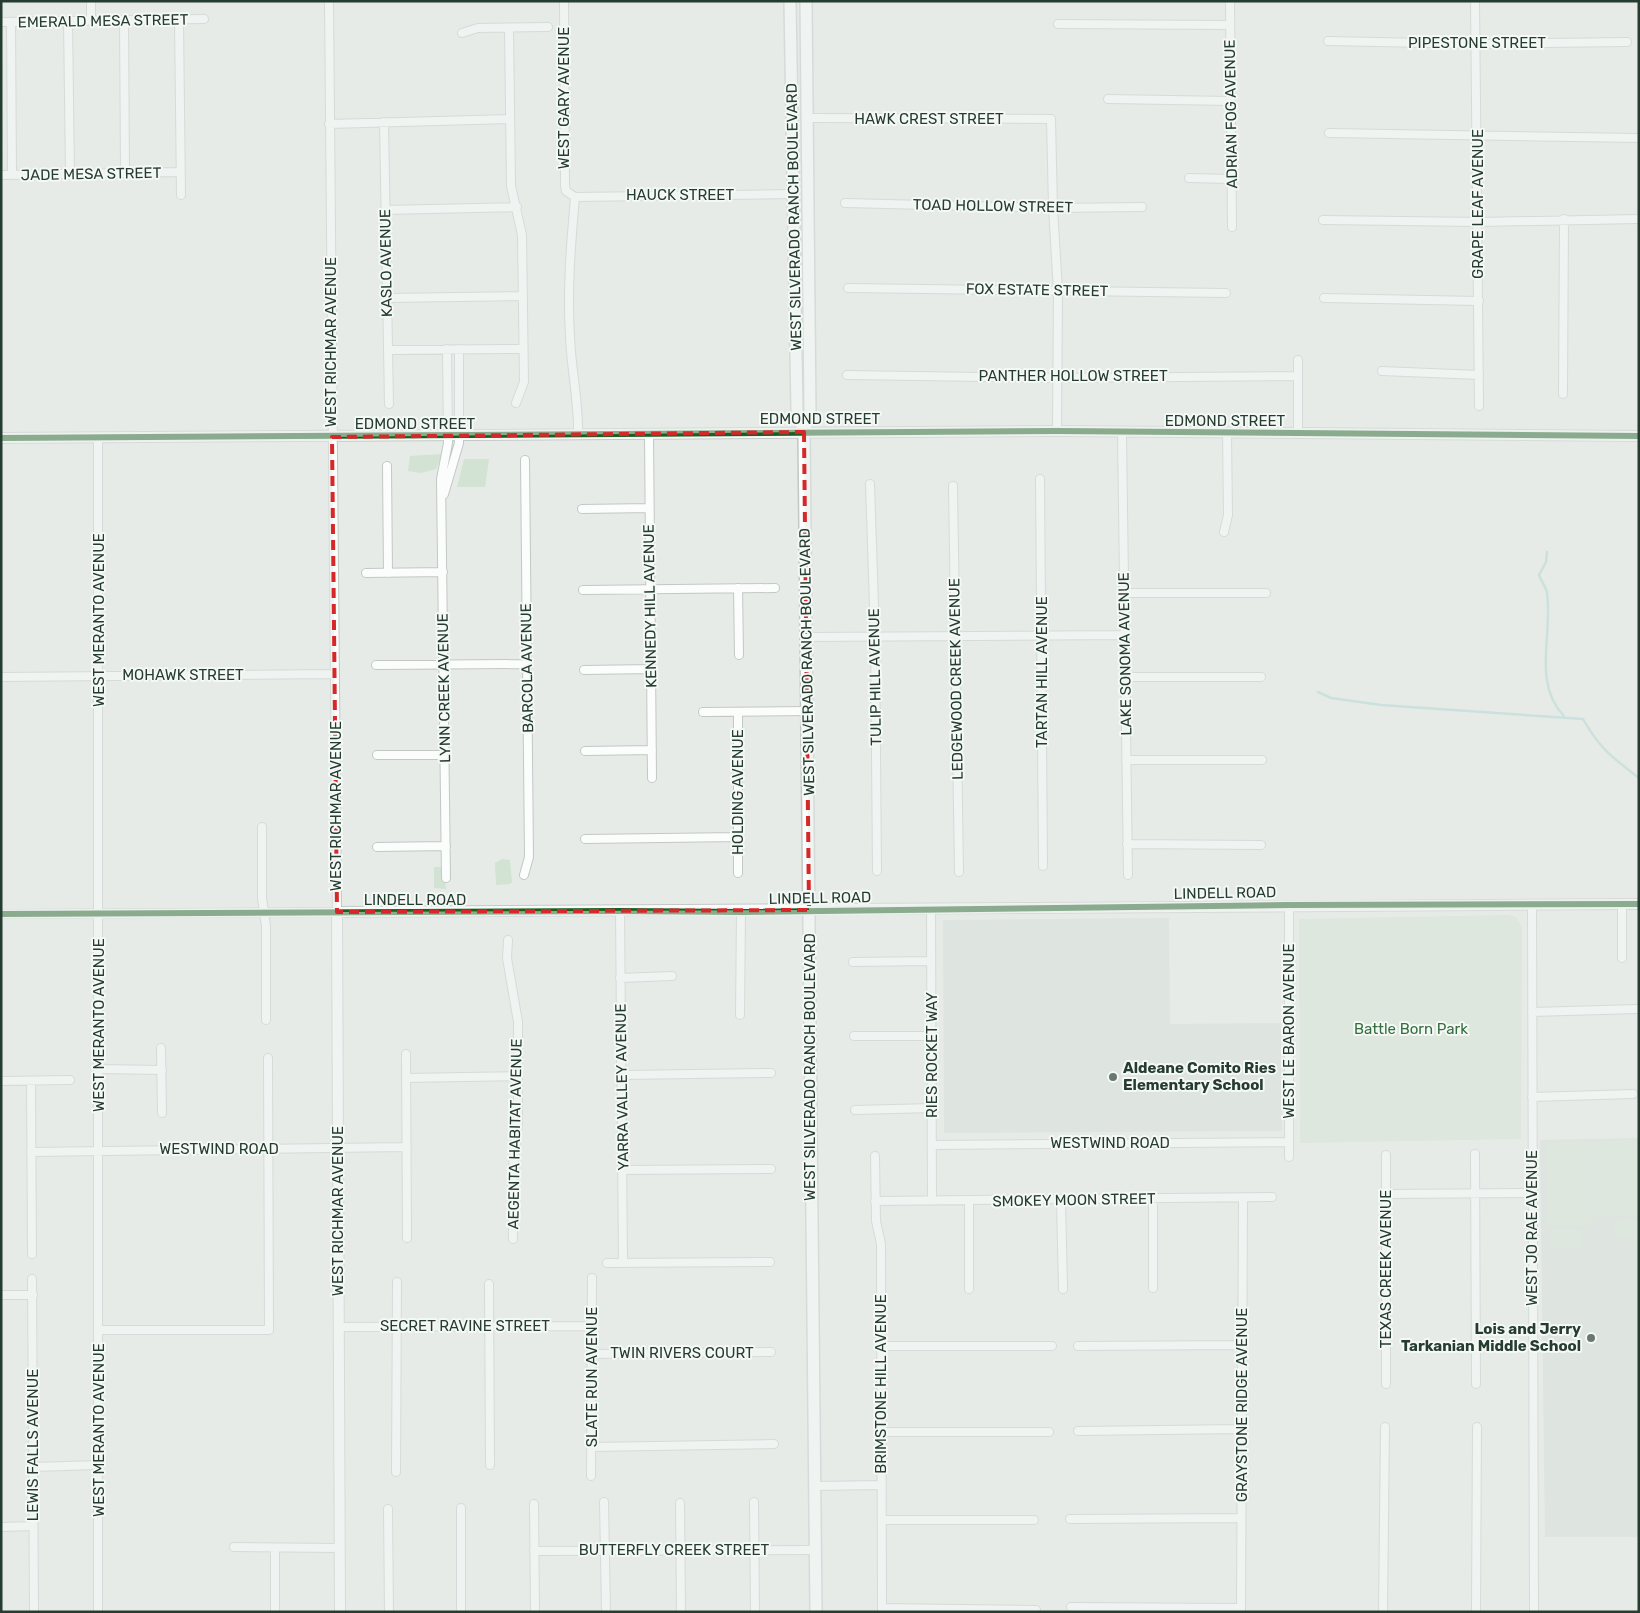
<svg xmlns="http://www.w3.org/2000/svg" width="1640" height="1613" font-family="Rubik,sans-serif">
<rect width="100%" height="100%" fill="#e6ebe8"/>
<!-- built -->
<path fill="#d5dcd7" d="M1169,918L1170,1024L1281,1023L1282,1131L944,1133L943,920Z
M1639,1138V1537H1545L1540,1140Z"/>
<!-- green -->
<path fill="#d2e2d3" d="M442,454L436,469L421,473L408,471L410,456Z
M464,459H489L485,487H457Z
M502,859L510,860L512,882L510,884L496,885L495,863Z
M434,867H444L446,889L434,888Z
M1508,915L1516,917L1522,927L1521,1139L1300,1143L1299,919Z
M1639,1140V1216H1593V1142Z
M1547,1142H1591V1225H1547Z
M1639,1220V1238H1614V1221Z
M1550,1229H1581V1247H1550Z"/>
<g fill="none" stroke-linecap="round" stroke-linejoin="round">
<!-- stream -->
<path stroke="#add4d1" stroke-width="2.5" d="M1547,552L1546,562L1539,575C1541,581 1546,587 1547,593C1553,634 1532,683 1564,716
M1318,692L1331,698L1381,705L1583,719C1600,749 1612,757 1639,778"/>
<defs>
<path id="minor" d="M91,1V21
M564,1L565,185L566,191L575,197L793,194
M1230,1L1232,227
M1475,1L1479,406
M124,20L125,173
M179,20L181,195
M68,21L70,174
M1,22L204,19
M11,22L12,175
M1058,24L1230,25
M509,28L511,186L522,235L524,382L516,403
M462,33L478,28L548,27
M1328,41L1475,44L1627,42
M1108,99L1230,101
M807,118L1051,119L1053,208L1058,291L1057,431
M384,122L389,404
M329,124L510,119
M1329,133L1639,138
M1,175L180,172
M1189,178L1232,179
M575,197C571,243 567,289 570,336C571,369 579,402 578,435
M845,203L1053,208L1142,207
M385,210L517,207
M1323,220L1479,222L1639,219
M848,288L1226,293
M387,298L523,296
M1324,298L1479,301
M388,350L523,349
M1298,360V434
M1382,371L1479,375
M847,375L1057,378L1298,376
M1563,394L1564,219
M1122,433L1128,875
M649,435L652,778
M98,438V1612
M387,466L388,573
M1040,479L1043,866
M870,484L875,636L877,871
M953,486L959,872
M444,494L459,443V349
M582,509L649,508
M1224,532L1228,515L1227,433
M366,573L443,572
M738,588L739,655
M583,590L775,588
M1124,593H1266
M807,637L1124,635
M376,665L527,664
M584,670L651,669
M1,677L335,674
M1125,677H1261
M703,712L808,711
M738,712V873
M585,751L652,750
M377,755H445
M1126,760H1262
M262,827V898L266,926V1020
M585,839L738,837
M1127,844L1261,845
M377,847L446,846
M524,875L529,857L525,460
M446,878L441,479L448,443L447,349
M1622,904V958
M1289,905V1157
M1532,905L1534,1612
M931,909L932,1201
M620,911L623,1263
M1,914L337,912L329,1
M508,940L507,958L518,1022V1123L512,1175L513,1239
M853,962L931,961
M620,978L672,976
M1532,1012L1637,1009
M740,1015L741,912
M854,1036H931
M161,1048L162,1113
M406,1054L407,1238
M99,1069L162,1070
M623,1075L771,1073
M406,1078L518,1076
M1,1081L70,1080
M31,1081L32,1254
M1532,1097L1633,1094
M855,1110L932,1108
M932,1145L1289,1142
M31,1152L407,1147
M1475,1154L1476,1384
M1386,1155V1384
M875,1156L876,1221L881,1244L882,1612
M623,1170L771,1169
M1386,1194L1532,1193
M1153,1199V1288
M1061,1200L1063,1289
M875,1201L1272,1197
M607,1263L770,1262
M32,1279L34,1610
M489,1284L490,1465
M969,1289V1201
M1,1295H33
M339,1327L592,1326
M100,1330H269L268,1058
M881,1346H1052
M1078,1346L1243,1345
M592,1354L771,1352
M1078,1431L1243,1429
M881,1432H1049
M591,1447L774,1444
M33,1467L98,1465
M396,1472L397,1282
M591,1476L592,1278
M814,1486L882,1485
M604,1502L606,1612
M754,1502L755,1612
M680,1503L681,1612
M534,1504L535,1612
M461,1508V1612
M388,1509L389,1612
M1070,1519L1241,1518
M882,1520H1034
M1,1527L33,1526
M234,1547L340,1548
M534,1551L815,1550
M1071,1607L1241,1608
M882,1608L1036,1610
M275,1611V1548
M1241,1612L1243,1198
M1383,1612L1385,1427
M1476,1612L1477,1427"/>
<path id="tertiary" d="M1,438L1057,431L1639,436
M340,1612L337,912C771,912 1205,905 1639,904"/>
<path id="secondary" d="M790,1L797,411L804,432L816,1612
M804,432L810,413L806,1"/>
</defs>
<!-- minor casing -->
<use href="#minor" stroke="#c3c8c5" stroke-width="10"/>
<!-- tertiary casing -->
<use href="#tertiary" stroke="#c3c8c5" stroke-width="12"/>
<!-- secondary casing -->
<use href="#secondary" stroke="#c2c8c5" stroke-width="14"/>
<!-- minor -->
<use href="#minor" stroke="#fbfcfc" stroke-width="8"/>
<!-- tertiary -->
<use href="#tertiary" stroke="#fbfcfc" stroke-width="10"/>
<!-- secondary -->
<use href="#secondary" stroke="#fbfcfc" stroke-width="11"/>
<defs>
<path id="cycleway" d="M1,438L1057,431L1639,436
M1,914L620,911L741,912L1289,905L1639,904"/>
</defs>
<!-- cycleway casing -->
<use href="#cycleway" stroke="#f5f9f6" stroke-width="9"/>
<!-- cycleway -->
<use href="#cycleway" stroke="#1b5e20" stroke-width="6"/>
</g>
<!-- marked area -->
<path d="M0 0H1640V1613H0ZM804,432L809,910L337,912L332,437Z" fill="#e6ebe8" fill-opacity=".55" fill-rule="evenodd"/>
<path fill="none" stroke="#d62828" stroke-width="4" stroke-dasharray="10 6" stroke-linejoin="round" d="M804,432L809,910L337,912L332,437Z"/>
<!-- markers -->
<g fill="#697971" stroke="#f5f9f6" stroke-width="2">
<circle cx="1113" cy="1077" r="5"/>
<circle cx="1591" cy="1338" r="5"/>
</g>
<g text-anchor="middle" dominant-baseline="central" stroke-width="4" stroke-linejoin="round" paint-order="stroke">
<!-- street labels -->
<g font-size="15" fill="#263c31" stroke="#f5f9f6">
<text transform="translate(103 21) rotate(-1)">EMERALD MESA STREET</text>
<text x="1477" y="43">PIPESTONE STREET</text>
<text transform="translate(564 98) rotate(-90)">WEST GARY AVENUE</text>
<text transform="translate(1231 114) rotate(-91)">ADRIAN FOG AVENUE</text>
<text x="929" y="119">HAWK CREST STREET</text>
<text transform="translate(91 174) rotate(-1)">JADE MESA STREET</text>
<text x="680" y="195">HAUCK STREET</text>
<text transform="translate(1478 204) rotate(-90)">GRAPE LEAF AVENUE</text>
<text transform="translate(993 206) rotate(1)">TOAD HOLLOW STREET</text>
<text transform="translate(794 217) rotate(-91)">WEST SILVERADO RANCH BOULEVARD</text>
<text transform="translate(386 263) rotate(-91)">KASLO AVENUE</text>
<text transform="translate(1037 290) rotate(1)">FOX ESTATE STREET</text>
<text transform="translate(331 342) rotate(-90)">WEST RICHMAR AVENUE</text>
<text x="1073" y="376">PANTHER HOLLOW STREET</text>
<text x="820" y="419">EDMOND STREET</text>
<text x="1225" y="421">EDMOND STREET</text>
<text x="415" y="424">EDMOND STREET</text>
<text transform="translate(650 606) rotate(-91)">KENNEDY HILL AVENUE</text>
<text transform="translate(99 620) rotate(-90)">WEST MERANTO AVENUE</text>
<text transform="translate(1125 654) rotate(-91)">LAKE SONOMA AVENUE</text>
<text transform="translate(807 662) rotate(-91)">WEST SILVERADO RANCH BOULEVARD</text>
<text transform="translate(527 668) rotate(-91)">BARCOLA AVENUE</text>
<text transform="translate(1042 672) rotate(-90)">TARTAN HILL AVENUE</text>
<text x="183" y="675">MOHAWK STREET</text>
<text transform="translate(875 677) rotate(-91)">TULIP HILL AVENUE</text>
<text transform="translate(956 679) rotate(-91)">LEDGEWOOD CREEK AVENUE</text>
<text transform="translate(444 688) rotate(-91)">LYNN CREEK AVENUE</text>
<text transform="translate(738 792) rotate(-90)">HOLDING AVENUE</text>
<text transform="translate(336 806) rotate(-90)">WEST RICHMAR AVENUE</text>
<text transform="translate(1225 893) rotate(-1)">LINDELL ROAD</text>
<text transform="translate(820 898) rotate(-1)">LINDELL ROAD</text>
<text x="415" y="900">LINDELL ROAD</text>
<text transform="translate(99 1025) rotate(-90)">WEST MERANTO AVENUE</text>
<text transform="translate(1289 1031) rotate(-90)">WEST LE BARON AVENUE</text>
<text transform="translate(932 1055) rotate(-90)">RIES ROCKET WAY</text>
<text transform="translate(810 1067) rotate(-90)">WEST SILVERADO RANCH BOULEVARD</text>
<text transform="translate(622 1087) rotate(-91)">YARRA VALLEY AVENUE</text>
<text transform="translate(515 1134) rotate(-89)">AEGENTA HABITAT AVENUE</text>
<text x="1110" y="1143">WESTWIND ROAD</text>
<text x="219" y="1149">WESTWIND ROAD</text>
<text transform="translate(1074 1200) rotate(-1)">SMOKEY MOON STREET</text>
<text transform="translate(338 1211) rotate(-90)">WEST RICHMAR AVENUE</text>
<text transform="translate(1532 1228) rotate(-90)">WEST JO RAE AVENUE</text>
<text transform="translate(1386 1269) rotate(-90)">TEXAS CREEK AVENUE</text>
<text x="465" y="1326">SECRET RAVINE STREET</text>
<text x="682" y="1353">TWIN RIVERS COURT</text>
<text transform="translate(592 1377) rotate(-90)">SLATE RUN AVENUE</text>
<text transform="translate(881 1384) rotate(-90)">BRIMSTONE HILL AVENUE</text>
<text transform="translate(1242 1405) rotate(-90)">GRAYSTONE RIDGE AVENUE</text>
<text transform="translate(99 1430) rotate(-90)">WEST MERANTO AVENUE</text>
<text transform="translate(33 1445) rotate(-90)">LEWIS FALLS AVENUE</text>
<text x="674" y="1550">BUTTERFLY CREEK STREET</text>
</g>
<!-- park labels -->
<g font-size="15" fill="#356e3f" stroke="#f5f9f6">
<text x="1411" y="1029">Battle Born Park</text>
</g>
<!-- poi labels -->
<g font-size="15" font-weight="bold" fill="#263c31" stroke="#f5f9f6" text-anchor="start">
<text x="1123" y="1068">Aldeane Comito Ries<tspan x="1123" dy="17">Elementary School</tspan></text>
<text x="1581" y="1329" text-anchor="end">Lois and Jerry<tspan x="1581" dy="17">Tarkanian Middle School</tspan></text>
</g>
</g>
<!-- border -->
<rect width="1640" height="1613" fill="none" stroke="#263c31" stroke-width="5"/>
</svg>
